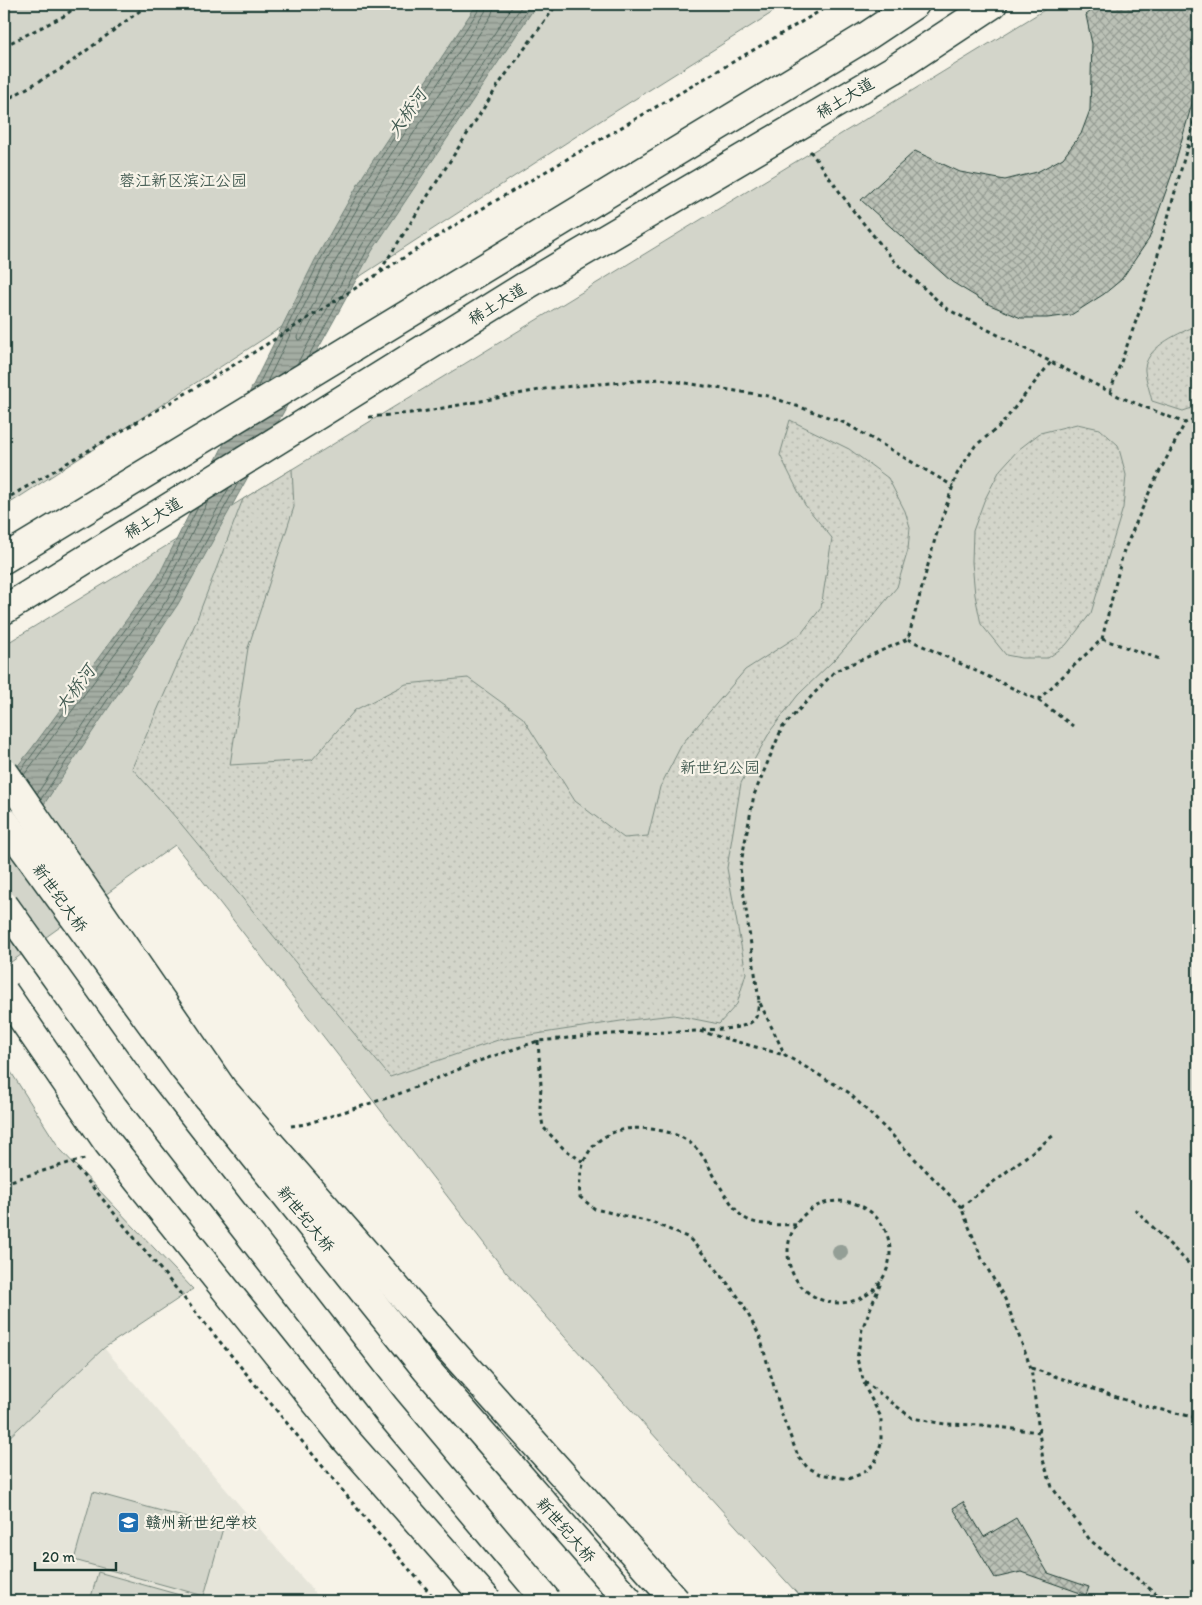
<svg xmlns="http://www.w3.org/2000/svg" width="1202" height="1605" font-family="Itim,'LXGW WenKai TC',sans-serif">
<defs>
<pattern id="garden-dots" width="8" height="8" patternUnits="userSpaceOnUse" patternTransform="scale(1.25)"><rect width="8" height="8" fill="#d3d5ca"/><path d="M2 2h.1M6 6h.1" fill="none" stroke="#b5b8ae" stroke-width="1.8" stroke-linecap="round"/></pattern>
<pattern id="water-rules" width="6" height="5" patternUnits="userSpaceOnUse" patternTransform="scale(1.25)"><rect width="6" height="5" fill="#a4ada3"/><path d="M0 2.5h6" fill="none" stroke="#858e86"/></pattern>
<pattern id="building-cross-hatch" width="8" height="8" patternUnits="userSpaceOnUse" patternTransform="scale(1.25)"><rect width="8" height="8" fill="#bbc1b6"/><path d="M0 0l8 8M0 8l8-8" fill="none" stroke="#979e95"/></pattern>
</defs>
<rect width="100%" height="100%" fill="#f7f3e8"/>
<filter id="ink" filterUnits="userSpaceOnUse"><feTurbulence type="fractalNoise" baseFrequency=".02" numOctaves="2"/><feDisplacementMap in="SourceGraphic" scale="10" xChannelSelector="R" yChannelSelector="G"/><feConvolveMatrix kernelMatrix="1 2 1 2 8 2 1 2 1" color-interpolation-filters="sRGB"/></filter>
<g filter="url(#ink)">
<!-- built -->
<path fill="#e5e4d9" d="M104,1348L322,1601H4V1442Z"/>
<!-- park -->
<path fill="#d3d5ca" stroke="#79897f" d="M4,4H786L589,128L4,507Z
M1054,4H1198V1601H804L506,1272L175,845L4,967V645Z
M4,1061L60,1149L193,1289L104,1348L4,1442Z
M93,1492L223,1528L204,1596L74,1560Z
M98,1572L201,1601H90Z"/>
<!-- garden -->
<path fill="url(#garden-dots)" stroke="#79897f" d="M1198,325V406L1183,411L1152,401C1150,392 1144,374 1145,367C1149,345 1180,333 1198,325Z
M790,420L849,449L888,478L905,511L910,527L908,550L897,587L869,621L836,658L798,695L771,730L741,783L727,868L746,973L737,1004L719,1024L674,1015L621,1021L498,1040L390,1077L177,819L132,768L195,624L243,499L292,469L294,507L248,648L230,765L312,760L355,710L406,684L468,678L523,718L575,801L624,838L648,836L660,787L682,744L745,670L801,634L821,608L832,538L805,505L780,455Z
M1077,424L1100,429L1118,445L1126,475L1123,508L1091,613L1066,645L1048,658H1021L1006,655L981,624L975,595L972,562L973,531L984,501L1000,470L1018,450L1040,433Z"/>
<!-- water -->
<path fill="url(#water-rules)" stroke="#6f8077" d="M477,4H537L372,251L178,604L4,864V783L32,748L158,577L315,260L364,174Z"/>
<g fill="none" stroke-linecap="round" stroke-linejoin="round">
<!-- shore -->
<path stroke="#546a60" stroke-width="1" d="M495,4L491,16L380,184L331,269L297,337L298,340L302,339L356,241L514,4
M308,357L368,249L531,4
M297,364L362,245L523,4
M267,382L324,265L374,180L485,12L487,4
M257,388L319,262L368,177L480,8L481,4
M21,770L162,580L198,507
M24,775L167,584L208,501
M37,794L168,598L229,488
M41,799L173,602L239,481"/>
</g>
<!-- building -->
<path fill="url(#building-cross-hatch)" stroke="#1f3d34" d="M1100,4H1198L1197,86L1172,174L1149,239L1121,280L1104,294L1071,315L1047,318H1021L990,305L952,282L861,200L915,151L960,172L1005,180L1037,172L1063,158L1081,134L1090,110L1092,44L1086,15Z
M963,1502L984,1537L1016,1518L1048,1573L1089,1587L1086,1595L1021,1572L995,1578L953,1508Z"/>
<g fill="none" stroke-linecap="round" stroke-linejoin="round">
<defs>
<path id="secondary" d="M4,559L867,36L915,4
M4,610L527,285L893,70L993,4"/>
</defs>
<!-- secondary casing -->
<use href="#secondary" stroke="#1f3d34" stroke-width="31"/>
<!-- path -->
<path stroke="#1f3d34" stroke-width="3" stroke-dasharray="4 4" stroke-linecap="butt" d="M4,46L64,16L80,4
M4,101L63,68L149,4
M1187,148L1198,136
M810,151L855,213L896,263L947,309L1120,397L1185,423L1198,417
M380,271L499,84L557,4
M1110,392L1151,280L1198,107
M369,417L422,412L550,388L660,379L768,396L845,423L953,486
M4,500L229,368L473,214L832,4
M908,639L1038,700L1073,726
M1102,639L1160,659
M1038,700L1102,639L1123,553L1152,486L1185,423
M702,1030C716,1029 744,1030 754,1020C758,1016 758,1007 759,1001
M538,1041L541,1085L540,1107L543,1127L563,1148L583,1162
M291,1126L306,1124L396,1095L479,1061L538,1041L611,1034L699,1031L784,1055
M72,1162L375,1530L437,1601
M4,1183L72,1162L85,1159
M788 1252a51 51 0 1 1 102 0a51 51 0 1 1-102 0Z
M961,1207L1054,1135
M1135,1209L1194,1269L1198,1271
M796,1225C780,1224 756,1227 743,1217C738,1213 733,1206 729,1200C702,1162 705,1136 651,1129C634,1127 619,1128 604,1137C583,1150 578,1175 580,1197L595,1209L654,1223L689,1238L713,1265L740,1299L760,1337L782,1415L798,1456L807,1467L820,1474L848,1479L861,1474L875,1463L881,1443V1417L866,1389L857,1359L862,1329L882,1280
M1031,1368L1140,1405L1198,1418
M865,1382L912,1418L945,1424L982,1425L1039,1432L1043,1460L1052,1487L1090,1540L1165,1601
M1039,1432L1031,1368L1005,1299L982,1259L961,1207L893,1136L848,1092L785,1055L759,1001L740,868L754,795L782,728L835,671L908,639L935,539L957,474L975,446L1001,425L1051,362"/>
<!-- secondary -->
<use href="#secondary" stroke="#f7f3e8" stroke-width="28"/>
<defs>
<path id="tertiary-bridge" d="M4,772L223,1090L448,1347L676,1601
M4,992L108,1143L347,1441L488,1601"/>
<path id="trunk-bridge" d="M4,821L183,1067L426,1369L629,1601
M4,905L137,1090L385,1408L547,1601"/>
</defs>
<!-- tertiary-bridge casing -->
<use href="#tertiary-bridge" stroke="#1f3d34" stroke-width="31" stroke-linecap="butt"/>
<!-- trunk-bridge casing -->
<use href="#trunk-bridge" stroke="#1f3d34" stroke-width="31" stroke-linecap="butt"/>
<!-- tertiary-bridge -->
<use href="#tertiary-bridge" stroke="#f7f3e8" stroke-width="28"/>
<!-- trunk-bridge -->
<use href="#trunk-bridge" stroke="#f7f3e8" stroke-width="28"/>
</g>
<!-- trees -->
<circle fill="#949f96" cx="840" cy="1252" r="8"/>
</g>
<!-- icons -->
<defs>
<symbol id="school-square" viewBox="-11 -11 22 22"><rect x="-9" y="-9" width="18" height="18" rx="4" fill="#1f6fb2" stroke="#f7f3e8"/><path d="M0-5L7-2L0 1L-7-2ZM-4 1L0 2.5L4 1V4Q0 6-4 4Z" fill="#fff"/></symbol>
</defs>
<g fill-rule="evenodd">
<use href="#school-square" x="116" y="1510" width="25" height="25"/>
</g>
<g text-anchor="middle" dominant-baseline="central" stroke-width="4.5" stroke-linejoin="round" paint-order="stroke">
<!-- street labels -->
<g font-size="16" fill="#1f3d34" stroke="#f7f3e8">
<text transform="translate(845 98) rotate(-31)">稀土大道</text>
<text transform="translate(497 304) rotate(-32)">稀土大道</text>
<text transform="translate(153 518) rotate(-32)">稀土大道</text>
<text transform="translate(60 898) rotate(54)">新世纪大桥</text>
<text transform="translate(306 1219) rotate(51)">新世纪大桥</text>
<text transform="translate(566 1530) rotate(49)">新世纪大桥</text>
</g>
<!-- park labels -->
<g font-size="16" fill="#435b52" stroke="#f7f3e8">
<text x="183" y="180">蓉江新区滨江公园</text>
<text x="720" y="767">新世纪公园</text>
</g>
<!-- poi labels -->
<g font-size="16" fill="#1f3d34" stroke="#f7f3e8" text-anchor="start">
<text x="145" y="1522">赣州新世纪学校</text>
</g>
<!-- water labels -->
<g font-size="18" font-style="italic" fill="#405950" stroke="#f7f3e8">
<text transform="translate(407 113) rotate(-55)">大桥河</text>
<text transform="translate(75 689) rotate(-54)">大桥河</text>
</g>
</g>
<!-- margin -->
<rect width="1202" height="1605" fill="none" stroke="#f7f3e8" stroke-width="20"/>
<rect x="10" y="10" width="1182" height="1585" fill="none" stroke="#1f3d34" stroke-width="2" filter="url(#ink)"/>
<!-- scale -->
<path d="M35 1562v8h81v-8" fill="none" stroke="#1f3d34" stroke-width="2.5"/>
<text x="42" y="1562" font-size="15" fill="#1f3d34" stroke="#f7f3e8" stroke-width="4" paint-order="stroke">20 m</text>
</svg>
